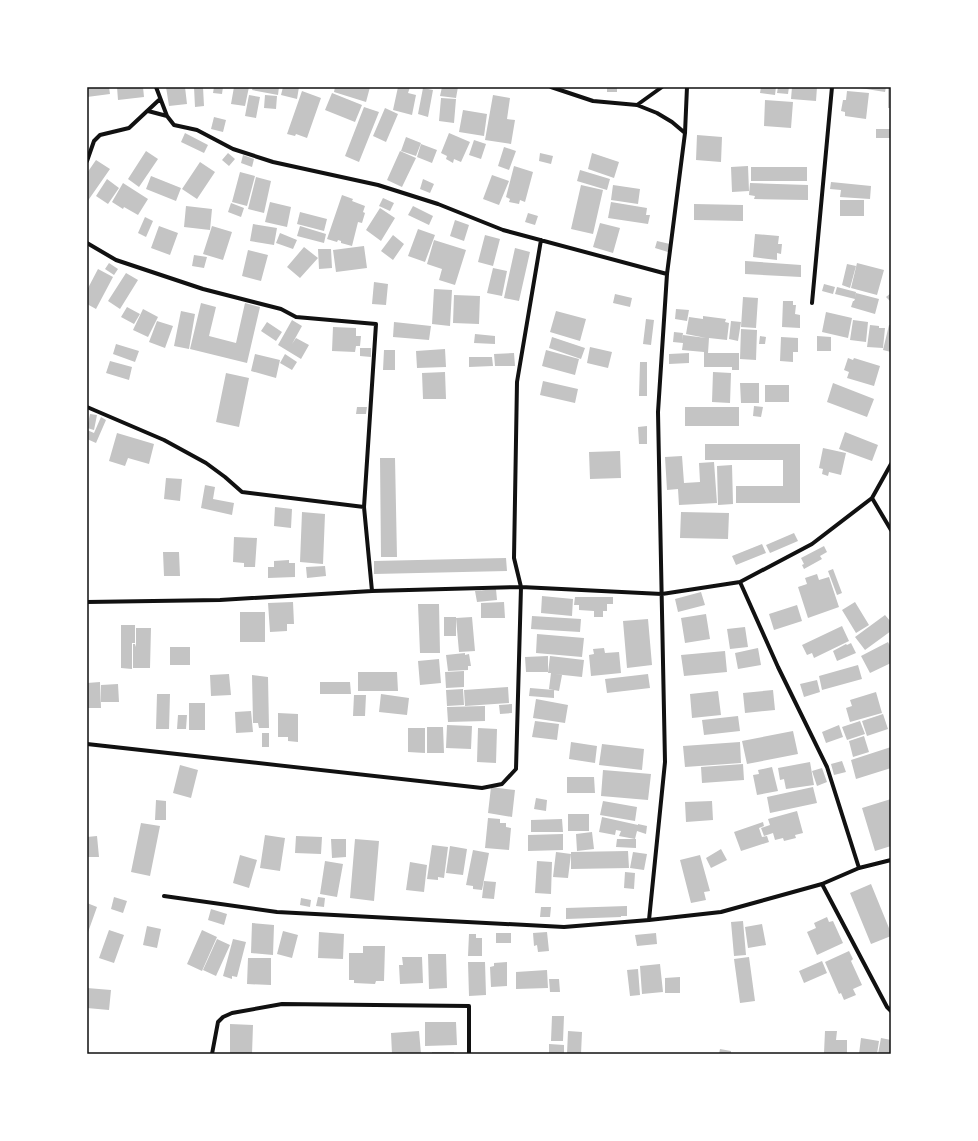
<svg xmlns="http://www.w3.org/2000/svg" width="978" height="1141" font-family="'Sofia Sans Condensed',sans-serif">
<rect width="100%" height="100%" fill="#fff"/>
<!-- building -->
<path fill="#c4c4c4" d="M87,87H109L110,94L87,97Z
M117,87H143L144,97L118,100Z
M166,87H185L187,104L169,106Z
M194,87H203L204,106L195,107Z
M214,87H223L222,94L213,93Z
M234,87H249L245,106L231,104Z
M253,87H279L278,95L252,90Z
M283,87H299L297,99L281,95Z
M335,87H370L366,102L334,92Z
M398,87H410L408,93L416,95L412,115L393,110Z
M442,87H458L456,98L440,96Z
M607,87H617V92H607Z
M761,87H776L775,95L760,93Z
M778,87H789L788,94L777,93Z
M792,87H817L816,101L791,99Z
M854,87H886L885,92Z
M888,87H891V108H888Z
M423,88L433,90L428,117L418,114Z
M302,91L321,98L307,138L296,134L295,136L287,134Z
M847,91L869,93L866,119L845,116V112L841,111L843,100H846Z
M332,93L362,105L355,122L325,110Z
M249,95L260,97L256,118L245,116Z
M265,95L277,96L276,109L264,108Z
M493,95L510,98L507,119L515,120L511,144L485,140Z
M441,98L456,99L454,123L439,121Z
M765,100L793,102L791,128L764,126Z
M364,107L379,112L359,162L345,156Z
M385,108L398,114L386,142L373,136Z
M463,110L487,114L484,136L459,132Z
M214,117L226,120L223,132L211,129Z
M876,129H891V138H876Z
M185,133L208,145L204,153L181,142Z
M449,133L470,142L461,162L454,159L453,163L446,159L447,156L441,153Z
M697,135L722,137L721,162L696,160Z
M406,137L421,143L416,156L401,151Z
M474,140L486,144L481,159L469,155Z
M421,144L437,150L432,163L417,157Z
M504,147L516,151L509,170L498,166Z
M146,151L158,159L139,187L128,179Z
M400,151L416,158L402,187L387,180Z
M228,153L235,159L229,166L222,160Z
M540,153L553,156L551,164L539,161Z
M592,153L619,162L614,178L588,169Z
M243,155L254,159L252,167L241,163Z
M96,160L110,169L87,202V173Z
M200,162L215,172L197,199L182,189Z
M514,166L533,172L525,202L520,200L519,204L509,202L510,199L506,197Z
M748,166L749,191L732,192L731,167Z
M751,167H807V181H751Z
M580,170L610,179L607,190L577,181Z
M240,172L255,176L247,206L232,202Z
M492,175L509,181L499,205L483,199Z
M151,176L181,188L176,201L146,189Z
M256,177L271,181L264,213L248,209Z
M107,179L119,188L108,204L96,196Z
M423,179L434,184L430,193L420,189Z
M831,182L871,186L870,199L840,197L841,190L830,189Z
M123,183L148,199L138,215L124,207L123,209L112,202Z
M750,183L808,185V200L754,199L755,196L749,195Z
M581,185L603,190L593,234L571,229Z
M613,185L640,189L638,204L611,200Z
M342,195L353,199L352,201L365,206L363,212L365,213L362,223L358,222L352,246L341,243V241L338,240L337,242L327,239Z
M383,198L394,203L390,211L379,206Z
M840,200H864V216H840Z
M270,202L291,207L287,227L265,222Z
M611,202L647,208L646,215H650L648,224L608,218Z
M231,203L244,208L241,217L228,212Z
M694,204L743,205V221L694,220Z
M186,206L212,209L210,230L184,227Z
M413,206L433,216L429,225L408,215Z
M380,208L395,218L381,241L366,230Z
M300,212L327,219L324,231L297,224Z
M528,213L538,216L535,225L525,222Z
M145,217L153,221L146,237L138,233Z
M455,220L469,225L464,241L450,236Z
M600,223L620,228L613,253L593,247Z
M253,224L277,228L274,245L250,241Z
M159,226L178,233L170,255L151,248Z
M212,226L232,232L223,260L203,254Z
M300,226L326,234L324,243L297,236Z
M418,229L435,235L425,262L408,256Z
M280,233L297,240L293,249L276,243Z
M755,234L779,236L778,244H782L781,254L777,253V260L753,257Z
M393,235L404,244L393,260L381,251Z
M485,235L500,239L493,266L478,262Z
M434,240L466,250L455,285L439,280L442,269L427,264Z
M657,241L670,244L668,252L655,248Z
M364,246L367,268L336,272L333,250Z
M304,247L318,258L300,278L287,267Z
M515,248L530,252L519,301L504,298Z
M318,249H331L332,268L319,269Z
M248,250L268,255L261,281L242,276Z
M194,255L207,257L204,268L192,266Z
M745,261L801,265V277L745,274Z
M109,263L118,269L114,275L105,269Z
M857,263L884,270L877,295L851,288Z
M847,264L856,266L850,288L842,285Z
M493,268L507,271L502,296L487,293Z
M98,269L113,277L96,309L87,304V290Z
M126,273L138,280L120,309L108,301Z
M374,282L388,284L386,305L372,304Z
M824,284L835,287L833,294L822,291Z
M837,287L856,292L855,298L856,293L879,299L875,314L851,307L853,301H854L855,299L835,294Z
M434,289L452,290L450,326L432,324Z
M891,293V302L886,297Z
M615,294L632,298L630,307L613,303Z
M454,295L480,296L479,324L453,323Z
M743,297L758,298L756,328L741,327Z
M783,301H793V305H796L795,314L800,315V328L782,327Z
M201,303L216,307L209,336L236,343L245,303L260,307L247,363L190,349Z
M127,307L140,314L134,324L121,317Z
M143,309L158,317L148,337L133,330Z
M676,309L689,310L687,321L675,319Z
M181,311L195,314L189,349L174,346Z
M556,311L586,319L580,341L550,332Z
M826,312L852,318L848,338L822,332Z
M703,316L726,319L725,322L729,323L727,340L709,338L708,353H739V370H732V367H704V352L682,350L683,343L673,342L674,332L683,333L682,341L683,335L706,338L686,334L689,317L703,319Z
M646,319L654,320L651,345L643,344Z
M292,320L302,326L292,344L296,338L309,345L301,359L278,345Z
M853,320L868,322L866,342L850,340Z
M157,321L173,326L165,348L149,342Z
M731,321L741,322L738,341L729,339Z
M267,322L282,332L276,341L261,331Z
M394,322L431,326L429,340L393,337Z
M870,325L879,326V328H885L883,348L867,347Z
M889,325H891V352L883,350Z
M333,327L356,328V336H361L360,346H356L355,352L332,351Z
M741,329L757,330L756,360L740,359Z
M475,334L495,336V344L474,343Z
M760,336L766,337L765,344H759Z
M817,336L831,337V351H817Z
M552,337L585,348L581,359L549,348Z
M781,337L798,338V352H793V362L780,361Z
M116,344L139,351L135,362L113,354Z
M590,347L612,352L608,368L587,363Z
M360,348H371V357L360,356Z
M445,349L446,367L417,368L416,351Z
M384,350H395V370H383Z
M546,350L579,359L575,375L542,366Z
M514,353L515,366H495L494,354Z
M689,353V363L669,364V354Z
M255,354L280,360L276,378L251,371Z
M285,354L297,362L292,370L280,363Z
M469,357H492L493,366L469,367Z
M848,358L853,360L854,358L880,366L874,386L847,378L849,372L844,370Z
M110,361L132,367L129,380L106,373Z
M640,362H647V396H639Z
M445,372L446,399H423L422,373Z
M713,372L731,373L730,403L712,402Z
M226,373L249,378L239,427L216,422Z
M543,381L578,389L575,403L540,395Z
M740,383H759V403H741Z
M833,383L874,399L867,417L827,402Z
M765,385H789V402H765Z
M754,406L763,407L761,417L753,416Z
M357,407H367L366,414H356Z
M685,407H739V426H685Z
M90,414L97,415L94,430L87,428Z
M101,417L106,420L96,443L87,439V430L94,433Z
M647,426V444H639L638,427Z
M845,432L878,445L872,461L839,449Z
M117,433L154,444L149,464L128,458L125,466L109,461Z
M705,444H800V503H736V486H783V460H705Z
M823,448L846,453L841,475L829,472L828,476L822,474L823,469L819,468Z
M620,451L621,478L590,479L589,452Z
M682,456L684,483L700,482L699,463L714,462L717,503L679,505L678,489L667,490L665,457Z
M380,458H395L397,557H381Z
M732,465L733,504L718,505L717,466Z
M166,478L182,479L180,501L164,499Z
M205,485L215,487L213,499L234,503L232,515L201,508Z
M275,507L292,509L291,528L274,526Z
M302,512L325,514L323,564L300,562Z
M681,512L729,513L728,539L680,538Z
M794,533L798,541L770,553L766,545Z
M234,537L257,538L255,567H244V563L233,562Z
M762,544L766,553L736,565L732,556Z
M824,546L827,552L820,556L822,559L804,569L802,565L804,564L801,558Z
M163,552H179L180,576H164Z
M506,558L507,571L374,574V561Z
M289,560V563H295V577L268,578V567H274V561Z
M325,566L326,576L307,578L306,567Z
M833,569L842,593L837,595L828,571Z
M817,574L819,580L829,577L839,607L808,618L798,587L807,584L805,578Z
M496,589L497,600L477,602L475,591Z
M701,592L705,605L678,612L675,599Z
M542,596L573,599L572,616L541,613Z
M575,597H613V604H607V611H603V617H594V611L579,610V605H574Z
M293,602L294,624H287V631L270,632L268,603Z
M504,602L505,618H481V603Z
M855,602L869,625L856,633L842,610Z
M418,604H439L440,653H420Z
M797,605L802,621L774,630L769,614Z
M240,612H265V642H240Z
M706,614L710,639L685,643L681,618Z
M885,615L891,622V631L865,650L855,637Z
M532,616L581,619L580,632L531,629Z
M444,617H456V636H444Z
M472,617L475,651L459,652L456,618Z
M648,619L652,665L627,668L623,621Z
M121,625H135V643H132V669L121,668Z
M842,626L849,641L814,658L812,653L807,655L802,645Z
M745,627L748,647L730,649L727,629Z
M136,628H151L150,668H133V644H135L136,647Z
M537,634L584,638L582,657L536,653Z
M888,642L891,648V663L870,673L861,656Z
M851,643L856,653L837,661L833,651L846,644L847,645Z
M170,647H190V665H170Z
M604,648L605,653L619,652L621,673L591,676L589,655L594,654L593,649Z
M758,648L761,665L738,669L735,653Z
M725,651L727,672L684,676L681,655Z
M465,653V655L469,654L471,666H468V670L448,671L446,655Z
M548,656V672H526L525,657Z
M550,656L584,660L582,677L554,674L562,675L559,691L549,689L551,673H548Z
M439,659L441,683L420,685L418,661Z
M858,665L862,679L822,690L819,676Z
M464,671V687L446,688L445,672Z
M358,672H397L398,691H358Z
M229,674L231,695L211,696L210,675Z
M648,674L650,688L607,693L605,679Z
M252,675L268,677L269,728H259L258,723H253Z
M817,680L820,692L804,697L800,684Z
M100,682L101,708H87V683Z
M320,682H350L351,694H320Z
M118,684L119,702H101V685Z
M508,687L509,703L465,706L464,690Z
M530,688L554,690V698L529,696Z
M463,689L464,705L447,706L446,690Z
M773,690L775,710L745,713L743,693Z
M718,691L721,715L692,718L690,694Z
M876,692L882,713L850,722L846,708L852,706L850,700Z
M157,694H170L169,729H156Z
M381,694L409,698L407,715L379,712Z
M354,695H366L365,716H353Z
M536,699L568,705L565,723L533,718Z
M189,703H205V730H189Z
M512,704V713L500,714L499,705Z
M485,706V721L448,722L447,707Z
M251,711L253,732L236,733L235,712Z
M278,713L298,714V742L288,741V737H278Z
M883,714L888,729L867,736L862,721Z
M178,715H187L186,729H177Z
M738,716L740,731L704,735L702,720Z
M535,721L559,724L557,740L532,737Z
M860,721L865,734L847,740L842,727Z
M447,725L472,726L471,749L446,748Z
M839,725L843,737L826,743L822,732Z
M427,727H443L444,753H427Z
M408,728H425V753L408,752Z
M478,728L497,729L496,763L477,762Z
M793,731L798,754L747,764L742,741Z
M262,733H269V747H262Z
M864,736L869,752L853,757L849,741Z
M571,742L597,746L595,763L569,759Z
M740,742L741,763L685,767L683,746Z
M602,744L644,749L642,770L599,765Z
M891,747V768L856,779L851,760Z
M842,761L846,772L834,775L831,764Z
M810,762L814,785L786,789L784,779L780,780L778,768Z
M743,764L744,780L702,783L701,767Z
M180,765L198,770L191,798L173,793Z
M772,767L778,791L757,795L753,775L759,774L758,770Z
M822,768L827,782L817,786L812,771Z
M603,770L651,774L648,800L601,796Z
M567,777H594L595,793H567Z
M491,787L515,790L512,817L488,813Z
M813,787L817,803L770,813L767,797Z
M536,798L547,800L546,811L534,809Z
M891,799V846L875,851L862,808Z
M156,800L166,801V820H155Z
M603,801L637,807L635,821L600,815Z
M712,801L713,820L686,822L685,802Z
M797,811L803,833L795,835L796,838L784,841L783,838L775,840L773,833L764,836L761,828L770,825L768,819Z
M568,814H589V831H568Z
M602,817L638,825V824L647,826L646,834L637,831L635,839L619,836L621,831L616,830L615,835L599,832Z
M488,818L500,819V823H506V827L511,828L509,850L485,848Z
M562,819L563,832H531V820Z
M763,822L764,826L759,828L762,837L767,836L769,842L741,851L734,832Z
M141,823L160,826L150,876L131,872Z
M592,832L594,849L577,851L576,834Z
M563,834V850L528,851V835Z
M265,835L285,838L280,871L260,868Z
M97,836L99,857H87V837Z
M296,836L322,837L321,854L295,853Z
M331,839H346V857L332,858Z
M355,839L379,841L374,901L350,898Z
M617,839H636V848L616,847Z
M432,845L448,847L444,878L438,877V880L427,879Z
M450,846L467,849L463,875L446,873Z
M721,849L727,860L711,868L706,858Z
M473,850L489,853L482,890L473,889V886L466,885Z
M628,851L629,868L571,869V852Z
M556,852L571,854L568,878L553,877Z
M633,852L647,854L644,870L630,868Z
M240,855L257,860L249,888L233,883Z
M700,855L710,891L704,892L706,900L691,903L680,860Z
M325,861L343,864L337,897L320,894Z
M537,861L552,862L551,894L535,893Z
M410,862L427,865L424,892L406,890Z
M625,872L635,873L634,889L624,888Z
M484,881L496,882L494,899L482,898Z
M871,884L891,933V936L871,944L850,893Z
M114,897L127,901L123,913L111,909Z
M318,897L325,898L324,907L316,906Z
M301,898L311,900L310,907L300,905Z
M87,903L97,907L87,935Z
M627,906V916H621V917L566,919V908Z
M541,907H551L550,917H540Z
M211,909L227,914L224,925L208,920Z
M827,917L829,922L833,921L843,943L817,955L807,932L816,928L814,923Z
M743,921L746,955L734,956L731,922Z
M252,923L274,925L273,955L251,953Z
M762,924L766,945L748,948L745,927Z
M147,926L161,929L157,948L143,945Z
M109,930L124,935L114,963L99,958Z
M202,930L217,937L202,971L187,964Z
M283,931L298,935L292,958L277,954Z
M319,932L344,934L343,959L318,958Z
M547,932L549,951L538,952L537,945L534,946L533,933Z
M496,933H511V943H496Z
M656,933L657,944L637,946L635,935Z
M469,934H476V938H482V956H468Z
M217,939L230,945L216,976L203,970Z
M233,939L246,942L237,977L232,976V979L223,976Z
M363,946H385L384,981H376L375,984L354,983V980H349V953H363Z
M849,951L853,959L851,961L862,985L853,989L856,995L844,1000L841,993L839,994L825,962Z
M428,954H446L447,988L429,989Z
M402,957H422L423,983L400,984L399,965H403Z
M749,957L755,1001L740,1003L734,959Z
M248,958H271V985L247,984Z
M822,961L827,973L804,983L799,971Z
M468,962H485L486,995L469,996Z
M507,962V986L491,987L490,967L494,966V963Z
M660,964L663,992L642,994L640,966Z
M638,969L640,995L630,996L627,970Z
M547,970L548,988L516,989V972Z
M680,977V993H665V978Z
M549,979H559L560,992H550Z
M87,988L111,990L109,1010L87,1008Z
M552,1016H564L563,1041H551Z
M425,1022H456L457,1045L425,1046Z
M230,1024L253,1025L252,1054H230Z
M419,1031L421,1054H392L391,1033Z
M568,1031L582,1032L581,1054H567Z
M825,1031H837L836,1040H847V1054L824,1053Z
M861,1038L879,1041L877,1054H859Z
M881,1038L891,1040V1054H878Z
M549,1044L564,1045V1054H549Z
M720,1049L731,1051V1054H719Z
M432,1052H454V1054H432Z"/>
<g fill="none" stroke-linecap="round" stroke-linejoin="round">
<!-- minor -->
<path stroke="#111" stroke-width="4" d="M156,87L167,116L174,125L197,130L233,149L273,162L378,185L438,204L503,230L667,274
M551,87L593,101L637,105L657,113L672,122L685,133
M637,105L662,87
M148,111L167,116
M87,161L94,141L100,135L129,128L160,99
M87,243L116,260L203,289L281,309L296,317L376,324L364,507L372,591
M812,303L832,87
M87,407L164,440L206,463L225,477L242,492L364,507
M872,498L891,530
M740,582L778,667L827,767L859,868
M87,602L220,600L372,591L521,587L662,594L740,582L812,544L872,498L891,464
M87,744L482,788L502,784L516,769L521,587L514,558L517,382L541,240
M822,884L887,1007L891,1011
M164,896L277,912L564,927L649,920L721,912L822,884L859,868L891,860
M649,920L665,762L658,412L667,274L685,133L687,87
M212,1054L218,1022L223,1017L232,1013L282,1004L469,1006V1054"/>
</g>
<!-- border -->
<rect width="978" height="1141" fill="none" stroke="#ffffff" stroke-width="176"/>
<rect x="88" y="88" width="802" height="965" fill="none" stroke="#111" stroke-width="1.5"/>
</svg>
